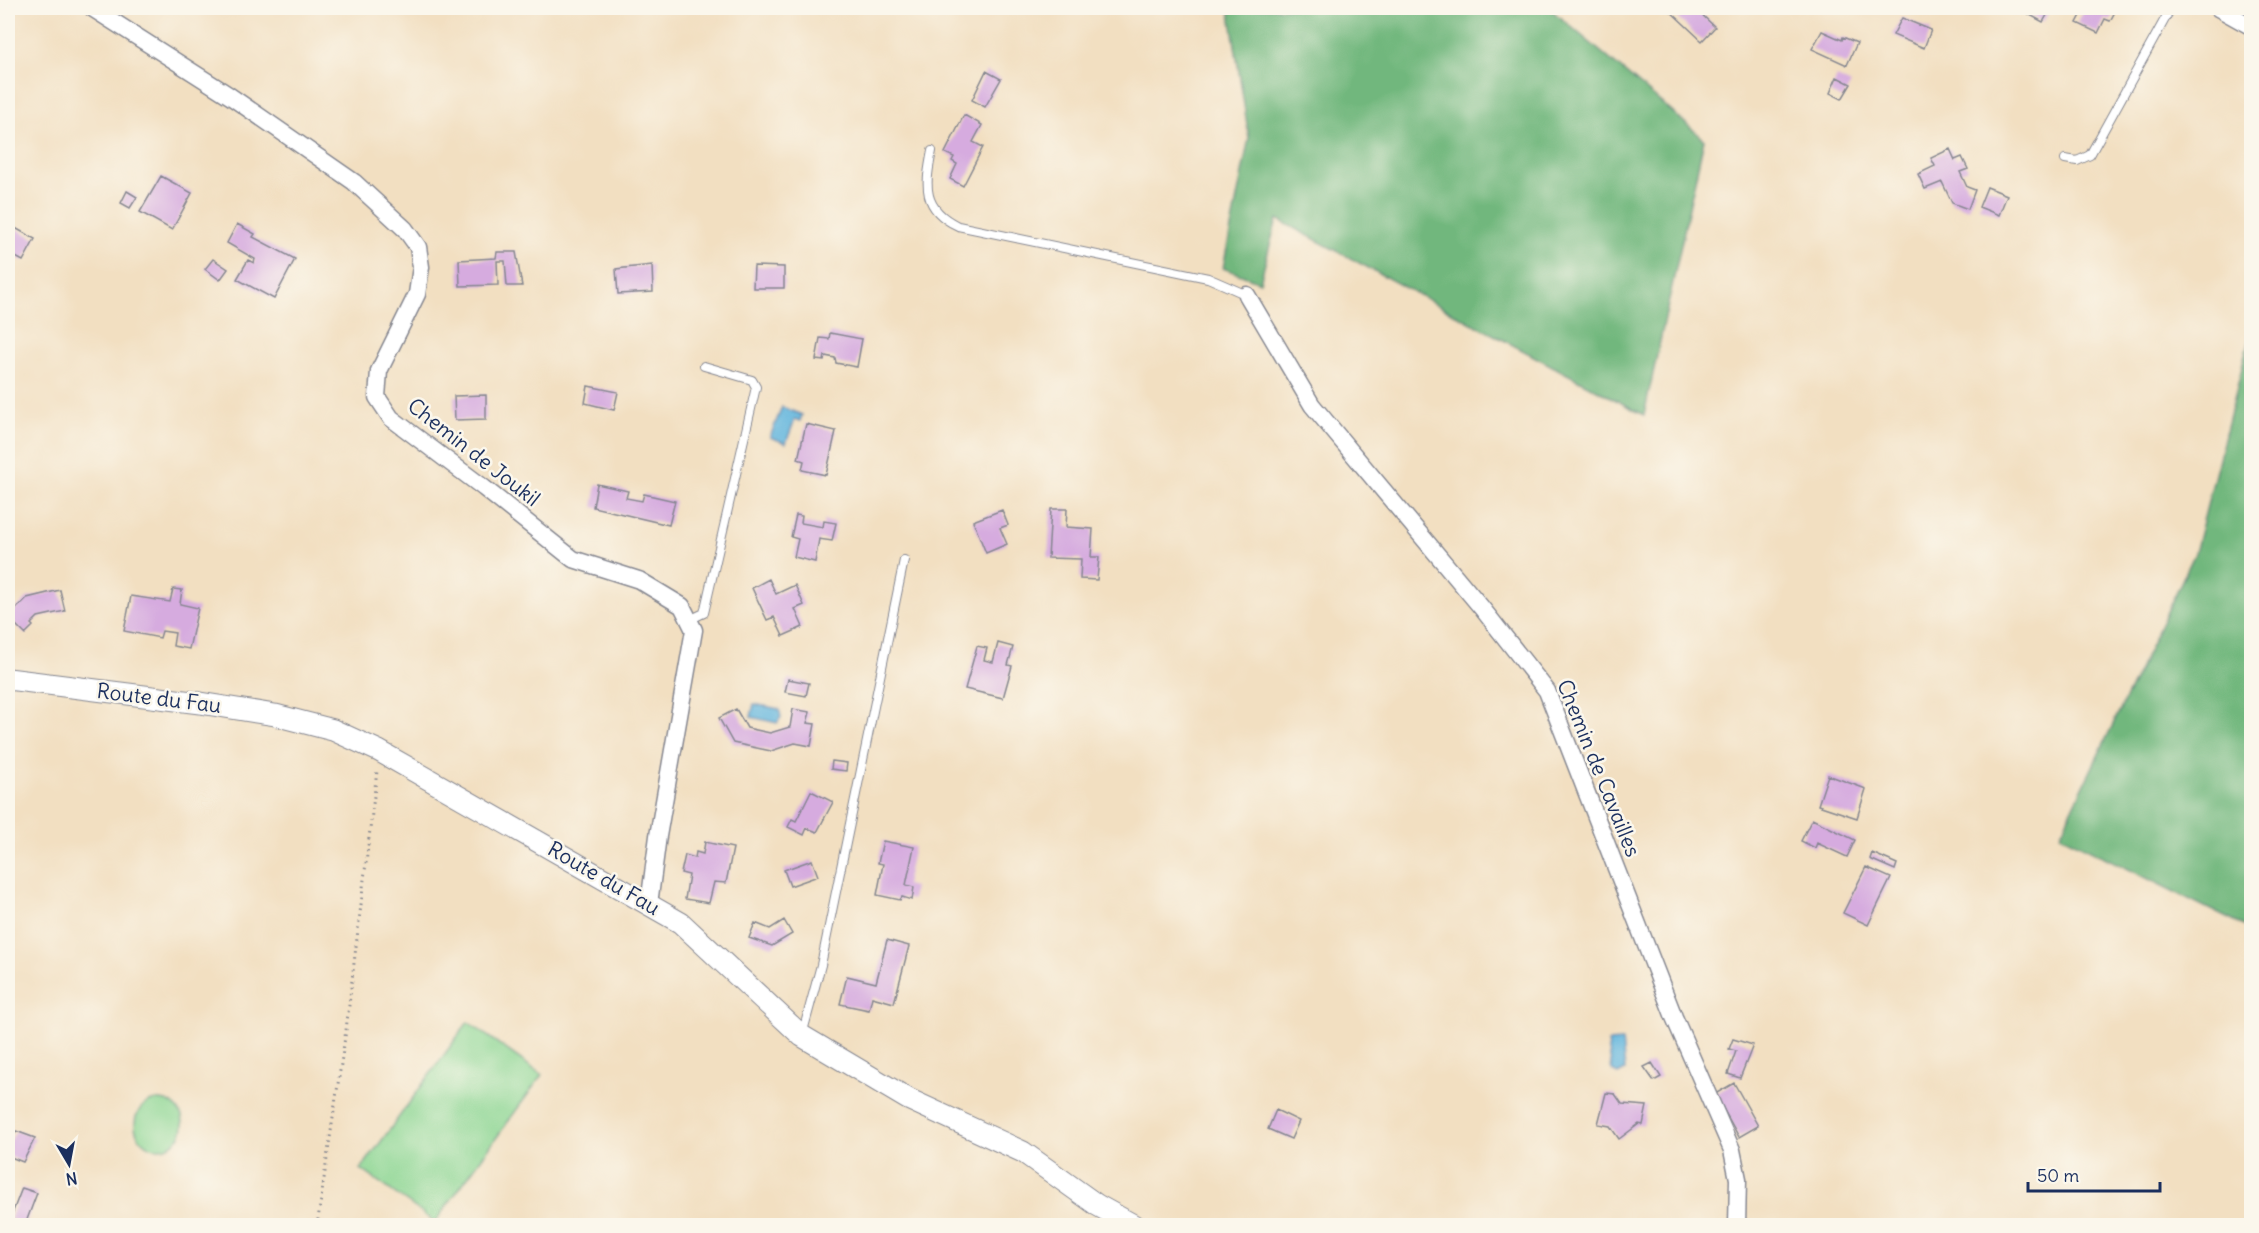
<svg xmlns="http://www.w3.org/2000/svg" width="2259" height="1233" font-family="Delius,sans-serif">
<rect width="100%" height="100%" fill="#fbf7ec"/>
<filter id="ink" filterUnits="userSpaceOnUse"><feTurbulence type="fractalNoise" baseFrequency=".0167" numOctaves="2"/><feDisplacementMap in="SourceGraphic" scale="12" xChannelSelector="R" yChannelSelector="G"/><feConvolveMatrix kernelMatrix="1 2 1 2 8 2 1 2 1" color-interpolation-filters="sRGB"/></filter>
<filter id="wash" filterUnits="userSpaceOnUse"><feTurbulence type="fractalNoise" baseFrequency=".008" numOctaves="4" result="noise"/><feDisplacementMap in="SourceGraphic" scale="24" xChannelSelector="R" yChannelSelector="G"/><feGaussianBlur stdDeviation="1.35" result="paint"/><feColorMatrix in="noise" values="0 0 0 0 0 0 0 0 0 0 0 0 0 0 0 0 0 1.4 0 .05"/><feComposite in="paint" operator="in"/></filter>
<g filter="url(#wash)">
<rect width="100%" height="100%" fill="#f2dfc1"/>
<!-- green -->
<path fill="#8cd693" stroke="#548278" stroke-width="1.5" d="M468,1022L542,1075L435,1222L361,1169Z
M135 1124a24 24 0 1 1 48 0a24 24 0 1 1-48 0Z"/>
<!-- forest -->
<path fill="#71b77d" stroke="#46736e" stroke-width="1.5" d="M1227,8H1549L1704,139L1644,415L1277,219L1260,282L1223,268L1249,138L1230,13Z
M2251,332V930L2060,835L2195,553Z"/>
<!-- water -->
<path fill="#62b5dd" stroke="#3e729e" stroke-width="1.5" d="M782,407L802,415L800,421L795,419L786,443L770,437Z
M754,704L779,709L781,717L777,723L751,717Z
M1622,1041L1625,1070L1618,1074L1612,1071L1608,1042Z"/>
<g id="blocks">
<!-- building -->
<path fill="#d6abdf" d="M1667,8H1700L1697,10L1715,27L1702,41Z
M2031,8H2051L2043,22L2028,14Z
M2085,8H2117L2110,21L2105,19L2098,33L2077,23Z
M1902,18L1931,30L1924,48L1893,35Z
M1822,31L1842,40L1843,37L1857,43L1847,65L1812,49Z
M986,71L1001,79L985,107L972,100Z
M1837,77L1851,84L1842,99L1830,93Z
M964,115L982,125L973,142L983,147L963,186L950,179L957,164L952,161L954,157L945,153Z
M1950,149L1955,160L1962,157L1968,169L1960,172L1967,187L1975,190L1968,209L1952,203L1942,182L1925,189L1918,174L1935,166L1931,158Z
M161,176L192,193L172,230L140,212Z
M1987,187L2007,195L1999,215L1979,207Z
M127,191L137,197L130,208L121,203Z
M8,224L35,239L23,261L8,253Z
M237,224L255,234L253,237L295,259L274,299L237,279L248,260L254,263L255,259L227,243Z
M497,252H516L522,286H507L505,261H497L498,285L460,286L459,260L496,258Z
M213,259L228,269L220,280L205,269Z
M652,265L653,292L618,294L616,269Z
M754,266L784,267V288H753Z
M830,333L862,339L857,367L836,363L835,358L825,356L824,361L816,360L820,338L829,339Z
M588,386L618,392L614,410L585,403Z
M486,395V419L455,420L454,396Z
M806,424L836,431L826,475L802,470L804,461L798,459Z
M597,484L628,491L626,498L642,501L644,494L675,501L669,525L593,507Z
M1051,509H1067L1066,527L1093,529L1091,557H1099L1097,580L1080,579L1081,559L1048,558Z
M1002,510L1008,525L1000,528L1007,544L986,553L973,521Z
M796,515L802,516L801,523L823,527L824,521L836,523L832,541L819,539L815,562L794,557L798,539L791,537Z
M769,579L776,594L795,585L804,605L795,609L803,627L783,636L774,617L767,620L752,588Z
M173,589L182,590L180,604L198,608L189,649L173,646L175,633L162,631L160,638L124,631L131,596L170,602Z
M60,590L65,611L38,617L31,624L33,626L25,634L8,617L27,598Z
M998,643L1013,647L1008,665L1012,666L1003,698L965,689L977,646L987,648L984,660L993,662Z
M788,679L809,683L806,696L785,692Z
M736,709L747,728L770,733L790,727L793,709L810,712L807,723L815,724L811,746L795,743L771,751L733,743L719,718Z
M832,761L847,763L846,771L831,769Z
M1828,775L1866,789L1857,818L1818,805Z
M811,791L833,802L817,832L807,828L804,835L788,827L792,819L796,821Z
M1812,819L1855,840L1847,857L1817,843L1815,848L1801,841Z
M883,841L914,847L906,885L914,887L912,900L902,897L900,900L877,895L883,864L878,863Z
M705,842L733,848L726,883L714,882L709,903L685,899L689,875L681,873L685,855L695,858L696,852L703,854Z
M1872,853L1897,864L1895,870L1870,859Z
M812,860L818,876L790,886L784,870Z
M1866,867L1891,878L1868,925L1843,913Z
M784,920L792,934L772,946L749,938L755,923L770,929Z
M887,940L909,946L894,1003L872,997L869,1010L840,1004L847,976L876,983Z
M1733,1039L1753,1045L1740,1078L1728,1074L1736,1051L1729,1049Z
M1652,1063L1661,1077L1654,1081L1644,1067Z
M1734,1083L1758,1126L1739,1137L1715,1094Z
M1606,1093L1615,1094L1622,1104L1647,1106L1643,1125L1639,1124L1619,1139L1610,1126L1598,1124Z
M1276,1110L1299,1121L1291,1139L1268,1129Z
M16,1131L35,1138L23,1162L8,1156V1145Z
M22,1188L37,1193L25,1225L10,1219Z"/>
</g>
</g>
<g filter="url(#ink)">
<use href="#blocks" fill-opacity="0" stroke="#868790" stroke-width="1.5"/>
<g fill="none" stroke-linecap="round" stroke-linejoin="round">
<defs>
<path id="service" d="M932,151C925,186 922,209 958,226L1208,278L1247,295
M2065,159L2077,161L2090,155L2171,8
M689,620L704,613L756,387L752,380L704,366
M802,1035L821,965L904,560"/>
<path id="minor" d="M92,8L230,96L354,182L405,229L418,247L421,267L417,294L379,371L377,397L391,418L484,488L573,559L639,580L682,606L694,630L658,836L649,904
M2218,8L2252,27
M1247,295L1312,405L1481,607L1547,691L1674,1017L1732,1150L1738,1179L1737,1226"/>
<path id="tertiary" d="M8,679L200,703L275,715L333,730L379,751L681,923L802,1036L908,1099L1023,1152L1097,1205L1135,1226"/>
</defs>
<!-- service casing -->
<use href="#service" stroke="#868790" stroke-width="10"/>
<!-- minor casing -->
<use href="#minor" stroke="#868790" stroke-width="19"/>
<!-- tertiary casing -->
<use href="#tertiary" stroke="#868790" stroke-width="23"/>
<!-- path -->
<path stroke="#868790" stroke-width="3" stroke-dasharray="1.5 4.5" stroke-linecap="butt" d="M317,1226L346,1030L377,771"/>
<!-- service -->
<use href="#service" stroke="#fff" stroke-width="8"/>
<!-- minor -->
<use href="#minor" stroke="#fff" stroke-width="16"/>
<!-- tertiary -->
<use href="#tertiary" stroke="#fff" stroke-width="21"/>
</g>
</g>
<g text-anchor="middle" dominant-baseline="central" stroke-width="5" stroke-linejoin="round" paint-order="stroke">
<!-- street labels -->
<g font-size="21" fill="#1b2f5e" stroke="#fbf7ec">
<text transform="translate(474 452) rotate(38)">Chemin de Joukil</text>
<text transform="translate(159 698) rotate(7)">Route du Fau</text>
<text transform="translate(1599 768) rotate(68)">Chemin de Cavailles</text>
<text transform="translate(604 878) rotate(30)">Route du Fau</text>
</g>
</g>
<!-- margin -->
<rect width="2259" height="1233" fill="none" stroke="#fbf7ec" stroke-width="30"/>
<!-- north arrow -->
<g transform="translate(69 1164) rotate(170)" stroke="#fbf7ec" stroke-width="4.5" paint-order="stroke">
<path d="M0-4.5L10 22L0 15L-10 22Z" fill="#1b2f5e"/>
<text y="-9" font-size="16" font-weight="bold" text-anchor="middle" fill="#1b2f5e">N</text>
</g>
<!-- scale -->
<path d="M2028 1182v9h132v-9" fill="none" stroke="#1b2f5e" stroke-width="3"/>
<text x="2037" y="1182" font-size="18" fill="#1b2f5e" stroke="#fbf7ec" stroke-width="4.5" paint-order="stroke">50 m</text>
</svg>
